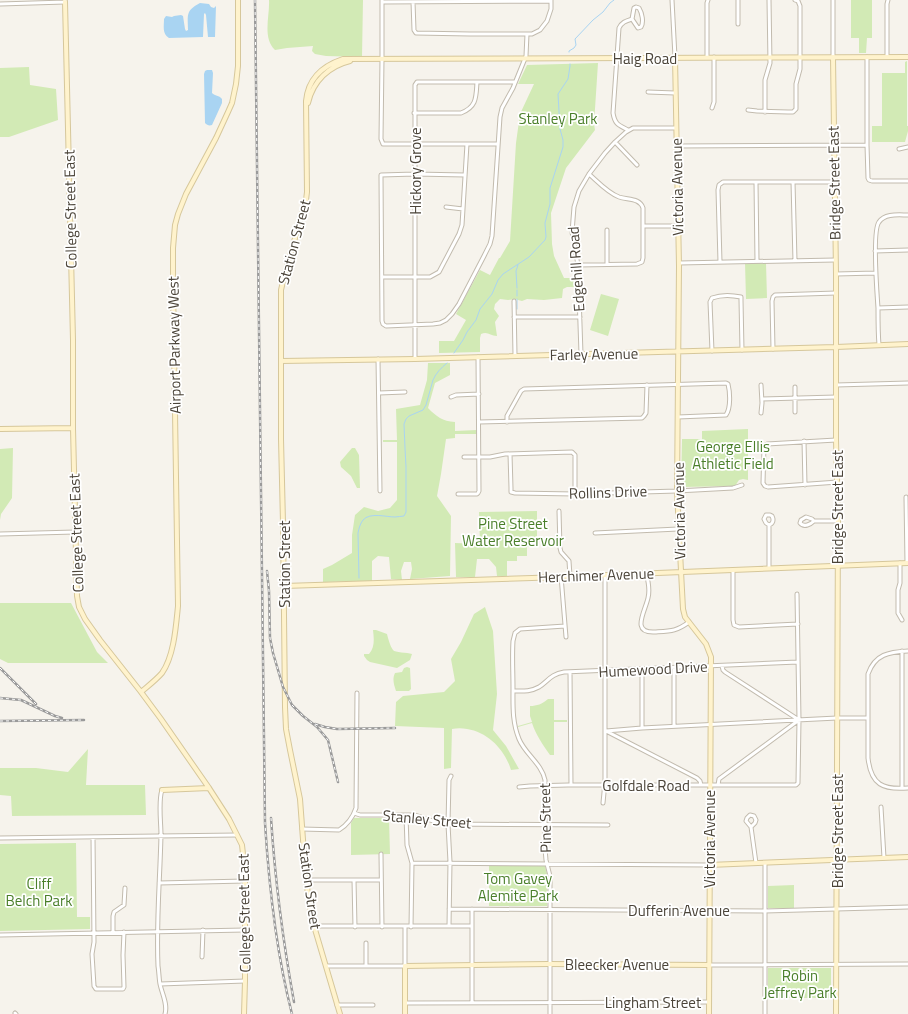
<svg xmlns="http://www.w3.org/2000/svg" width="908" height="1014" font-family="'Titillium Web',sans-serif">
<rect width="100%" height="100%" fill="#f6f3ec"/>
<!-- green -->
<path fill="#d2eab5" d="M269,0H363L362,57L326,56L315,54L312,51L313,46L287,48L275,50C262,37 270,16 269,0Z
M851,0H872V38H867L866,53H859V38H851Z
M907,61V126H908V131L905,142H872V126H882V73H905V62Z
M598,63L594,124L595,130L566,168L551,213L552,244L554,256L564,278H576V287H567L563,289L562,298L544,300L527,299L522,301L518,300L516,299L508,300L500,299L495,304L494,309L499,316L495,322L497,336C490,336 488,331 481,334L480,338V352L439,353V341H454L466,320L456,314L480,270L490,275L499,258H500L510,241L516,143L520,114L534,84H518L527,65Z
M29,67L30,85L56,89L58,120L9,137H0V68Z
M745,263H766L767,298L746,299Z
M601,294L619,299L608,336L590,330Z
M428,363H450V375L435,383L428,408C437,417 442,421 455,422V431L477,430V434H455V438L446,439L441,474L437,496L451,516L450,576L410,579L412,569L411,562H404L401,571L402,580L391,579L389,557L378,556L372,561V581L323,582V569L332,565L352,553V535L355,515L364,507L378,511L390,508L397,500V442H383V440H397L396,409L420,405L427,380Z
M748,429V480L743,479L739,480L735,486L681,487L682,439H702V431Z
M13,448L12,498L1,514L0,520V449Z
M352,448H355L359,455L360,488H357L351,476L341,467L340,462Z
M537,511V547H527V556H517V561H507V576H497L496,567L489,559H477L475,577H456L455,543L480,544L479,512Z
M0,603H71L97,652L108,663H8L0,659Z
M485,607L493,631L497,694L493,730L506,746L519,769L511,770C505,750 488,732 467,729C462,728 457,728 452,729L451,768L444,769V728L395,726L396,702L403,696L444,692L455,681L451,659L461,642L474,614Z
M373,630H376L387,634C388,638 390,646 393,650C395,653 407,652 412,654L410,660L397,668L370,662L367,660L364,656V654H369C375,647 374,639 373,630Z
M407,667L410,668L411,689L409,691H396C394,685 392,679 395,673L402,672L404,668Z
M548,699H554V720H567V722H554V755H550C543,745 536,735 532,723L518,727V726L532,722L530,716V706C537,706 542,704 548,699Z
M88,749L86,785H145L146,815L12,816L11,796L0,795V768H36L68,772Z
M354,818H389L390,854L351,855V823Z
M76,843L77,917H90V929L0,931V844Z
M489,866H545L547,874V906H489Z
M794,885V908H768V886Z
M768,968H831V998H768Z"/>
<!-- water -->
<path fill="#a9d4f2" d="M200,3L209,4L211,7L214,8L216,6L215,37H208L206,15L205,13L204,14L203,37L169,38C162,34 164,26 164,19L166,16L172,17L174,16L181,15L183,16L185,29L186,31L188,30C188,15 185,11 200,3Z
M207,70H212L213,73L212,93C215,96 219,95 222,99V103L212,125C209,126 207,125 205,123L204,74L205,71Z"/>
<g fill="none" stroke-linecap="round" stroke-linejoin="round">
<!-- stream -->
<path stroke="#a9d4f2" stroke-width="1" d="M569,52V51L574,48L576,45L575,39L593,20L603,12L610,3L614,0
M517,288L516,271L518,265
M517,296V290
M517,299V309
M454,353L463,340L467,332L476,320L480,309L492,294L498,280L503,274L529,257L545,240L546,237L545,223L550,204V188L563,147V140L560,129L558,94L568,79L570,66V64
M359,578L358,533C359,528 360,524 363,520C370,512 386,517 395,517C398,517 401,516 404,516L406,512V467L405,448L404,424L406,419L409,416L423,410L426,405L433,380C436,373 441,368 447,363"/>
<defs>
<path id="street" d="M382,0V59L381,139L383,144H498
M672,0L675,57
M738,0V24
M833,0V57
M382,2L551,1
M413,2L414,30L416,33L470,34H532L540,30L547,21L551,9V0
M0,4L65,2V0
M636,7L639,8C642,13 644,22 641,27L638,28L632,19L634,8Z
M707,57V3L708,0
M867,57V145L868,178L869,180L872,181H908
M887,57V4L888,0
M648,92L675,93
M712,108L714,102V57
M748,110L757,111L788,112H793L796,109V84L800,69V6L798,1L795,0
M765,112V80L770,63L769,0
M414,113H461C477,107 476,97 477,82
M628,130C619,125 615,125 613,113L619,28C622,22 626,21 632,19
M615,142L637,165
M676,146L867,145
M899,149L908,147
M465,175L415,174L381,175L382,321L383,324L386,326L433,324L440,323L446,320L452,314L459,304L484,256L490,244L492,236L500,117L502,108L513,88L526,56L527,34
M756,182L757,261
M793,182L795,261
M446,207L463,209
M643,226H678
M875,251L908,250
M720,262L718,190L719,185L723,182H834
M679,263L835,260
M607,264V230
M578,265L637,264L642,262L643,258V208C640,198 628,200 619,197C608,193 598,182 589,174
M836,274L876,273
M382,277H430L439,272L459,234L462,225L467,144
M514,301L515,355
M878,308L908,307
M514,317H580
M879,345C878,333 878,321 878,308C877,293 872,231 879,222C885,213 899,215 908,215
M773,349L772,301L773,297L775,295L836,293
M712,351L710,302L712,298C720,295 732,295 741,297V300L742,350
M581,354L578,265L572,232L574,207L579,191L589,174L605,153L615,142L626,132L633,128H676
M378,359L380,491
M415,359V85L417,82H515
M836,385L908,383
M795,387V412
M379,393L405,392
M451,397L456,395L479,394
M762,399L836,397
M761,413L762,403L761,385
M479,422L642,418L644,416L646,413L647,385
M507,422V416L521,391L524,389L726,383L728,384C730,392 731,408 726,415L678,417
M836,440L767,444L764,446L763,483L765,486L768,487L838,482
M804,441L805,485
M510,454L511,488V492L515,493L575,494L677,491L733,488L742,485
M464,457H490L505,454L572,452L575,455V494
M458,494H477L478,493L479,491L478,357
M906,497L907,563
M559,511L560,548L561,552L569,561L570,576
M814,521C811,524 804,528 800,523L801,520L806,517L812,519L814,521H838
M769,525L766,523L764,519L766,515H770L772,516C774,520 773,524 769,525V568
M595,533L678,529
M0,534L75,532
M900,563V583L898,590V613L902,620
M733,570V620L734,625L739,627L798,624
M646,573C648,580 650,590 648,598C645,612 630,634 656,632C671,631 677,631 689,622
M561,576L566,637
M902,651V788
M908,651C889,652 875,654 868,674V758C871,785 883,790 908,788
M722,666L723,670L725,672L799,720
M570,672L571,785
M513,691C522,691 530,692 539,687C548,681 551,674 564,672L798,662
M674,726V668
M642,728V669
M606,731L642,728L837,718H868
M606,731L697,778L700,781L701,785
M718,785L719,779L799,720
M519,787L530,786L568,785H796L798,783L799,720L797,594
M162,790C158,801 161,823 161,835C160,879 156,923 158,966C159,972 159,979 160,984C162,994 168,1004 165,1014
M603,803L605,782V575
M881,807L884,858
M354,813L360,815H415L436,822L448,824L608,825
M406,815L407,845L412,863L411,927
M751,827L746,821L747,818L750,815L754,816L756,820L755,823L751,827L756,863
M302,829L339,830C347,825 353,817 356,808L357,693
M93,837L94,942L92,954L94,986L96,989H123L124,987L123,955L124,932
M0,838L237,835
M381,854L382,927
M412,863L709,865
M306,880H381
M354,880L355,927
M159,883L245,881
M449,909L765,911L908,907
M314,926H472
M449,926L450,862L448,824L449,780L451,776
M113,932V916L114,912L124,905L125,888
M0,935L245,930
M366,943V966
M202,957L203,930
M709,965L908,964
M326,966H405V927
M160,984L245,981
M405,1003L709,1002
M472,1003V909
M337,1005H373
M15,1013L16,1014
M550,1014V876L546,860L545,849V780C542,764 525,754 519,739C512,722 513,705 513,688C513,672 512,657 513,641L515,633L520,629L565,626
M765,1014V863"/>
<path id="secondary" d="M65,2L73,340V428L77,596L79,607L85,619L100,640L141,692L161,719L209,788L229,819L242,845L243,854L245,881V981L244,1014
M675,57L679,266L677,491L681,571L683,609L685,617L706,644L711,657L709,1014
M833,57L836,274V440L838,521L836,1014
M308,103C313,81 329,66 350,61
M281,361L415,359L836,347L908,344
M0,429L73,428
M284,586L532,578L908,563
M141,692C148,686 156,680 162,673C174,656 176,626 178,606L173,282V248L175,225L178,214L186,194L216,138L228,112L232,103L236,84L238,66V0
M162,790L209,788
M709,865L908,857
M340,1014L314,926L310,907L306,880L300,799L290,750L286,729L285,707L283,523L281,439V290L285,273L306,200L307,192L306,101C308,79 322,66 343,59L908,57
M405,1014V966L548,964L709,965"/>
</defs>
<!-- street casing -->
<use href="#street" stroke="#c2bbae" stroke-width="5"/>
<!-- secondary casing -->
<use href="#secondary" stroke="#d6c79b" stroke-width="6"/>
<!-- street -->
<use href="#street" stroke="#fff" stroke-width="3"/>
<!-- secondary -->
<use href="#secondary" stroke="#fff3cd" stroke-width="4"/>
<defs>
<path id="rail" d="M255,0L265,823C269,887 276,952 292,1014
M267,571L269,591L270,638L273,653L283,687L292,705L303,716L317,727L328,740L338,782
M0,668L36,704
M0,698L21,700L55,716L62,718
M0,721L84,720
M315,724L325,727L337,729L395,728
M271,818C275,880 283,941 294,1002"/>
</defs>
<!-- rail casing -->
<use href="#rail" stroke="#9a9a9a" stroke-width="2.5"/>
<!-- rail -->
<use href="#rail" stroke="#fff" stroke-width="1" stroke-dasharray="3" stroke-linecap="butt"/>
</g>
<g text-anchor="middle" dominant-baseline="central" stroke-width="3.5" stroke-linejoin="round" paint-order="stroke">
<!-- street labels -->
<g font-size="15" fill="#4b4439" stroke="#fff">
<text x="645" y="58">Haig Road</text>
<text transform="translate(415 171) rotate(-90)">Hickory Grove</text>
<text transform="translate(834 183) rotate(-91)">Bridge Street East</text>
<text transform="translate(677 187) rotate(-91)">Victoria Avenue</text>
<text transform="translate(70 209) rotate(-91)">College Street East</text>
<text transform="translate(294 242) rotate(-75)">Station Street</text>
<text transform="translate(576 269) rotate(-94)">Edgehill Road</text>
<text transform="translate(174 345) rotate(-91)">Airport Parkway West</text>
<text transform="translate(594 354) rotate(-1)">Farley Avenue</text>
<text transform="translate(608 492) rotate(-2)">Rollins Drive</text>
<text transform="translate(837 507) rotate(-90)">Bridge Street East</text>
<text transform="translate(679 511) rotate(-91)">Victoria Avenue</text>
<text transform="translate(76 533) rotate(-92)">College Street East</text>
<text transform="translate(284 564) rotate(-90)">Station Street</text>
<text transform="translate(596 575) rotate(-2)">Herchimer Avenue</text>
<text transform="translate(653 669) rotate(-3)">Humewood Drive</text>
<text x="646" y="785">Golfdale Road</text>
<text transform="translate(545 818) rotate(-91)">Pine Street</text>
<text transform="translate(427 819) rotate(5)">Stanley Street</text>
<text transform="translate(837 831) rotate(-90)">Bridge Street East</text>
<text transform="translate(709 839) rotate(-90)">Victoria Avenue</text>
<text transform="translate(310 886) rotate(82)">Station Street</text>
<text x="679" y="910">Dufferin Avenue</text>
<text transform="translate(244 913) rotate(-91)">College Street East</text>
<text x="617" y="964">Bleecker Avenue</text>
<text x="653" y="1002">Lingham Street</text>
</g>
<!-- park labels -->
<g font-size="15" fill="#4a7f2a" stroke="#fff">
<text x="558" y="118">Stanley Park</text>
<text x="733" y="446">George Ellis<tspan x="733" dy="17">Athletic Field</tspan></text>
<text x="513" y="523">Pine Street<tspan x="513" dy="17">Water Reservoir</tspan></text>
<text x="518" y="878">Tom Gavey<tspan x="518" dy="17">Alemite Park</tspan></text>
<text x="39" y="883">Cliff<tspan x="39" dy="17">Belch Park</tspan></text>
<text x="800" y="975">Robin<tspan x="800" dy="17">Jeffrey Park</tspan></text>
</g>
</g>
</svg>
